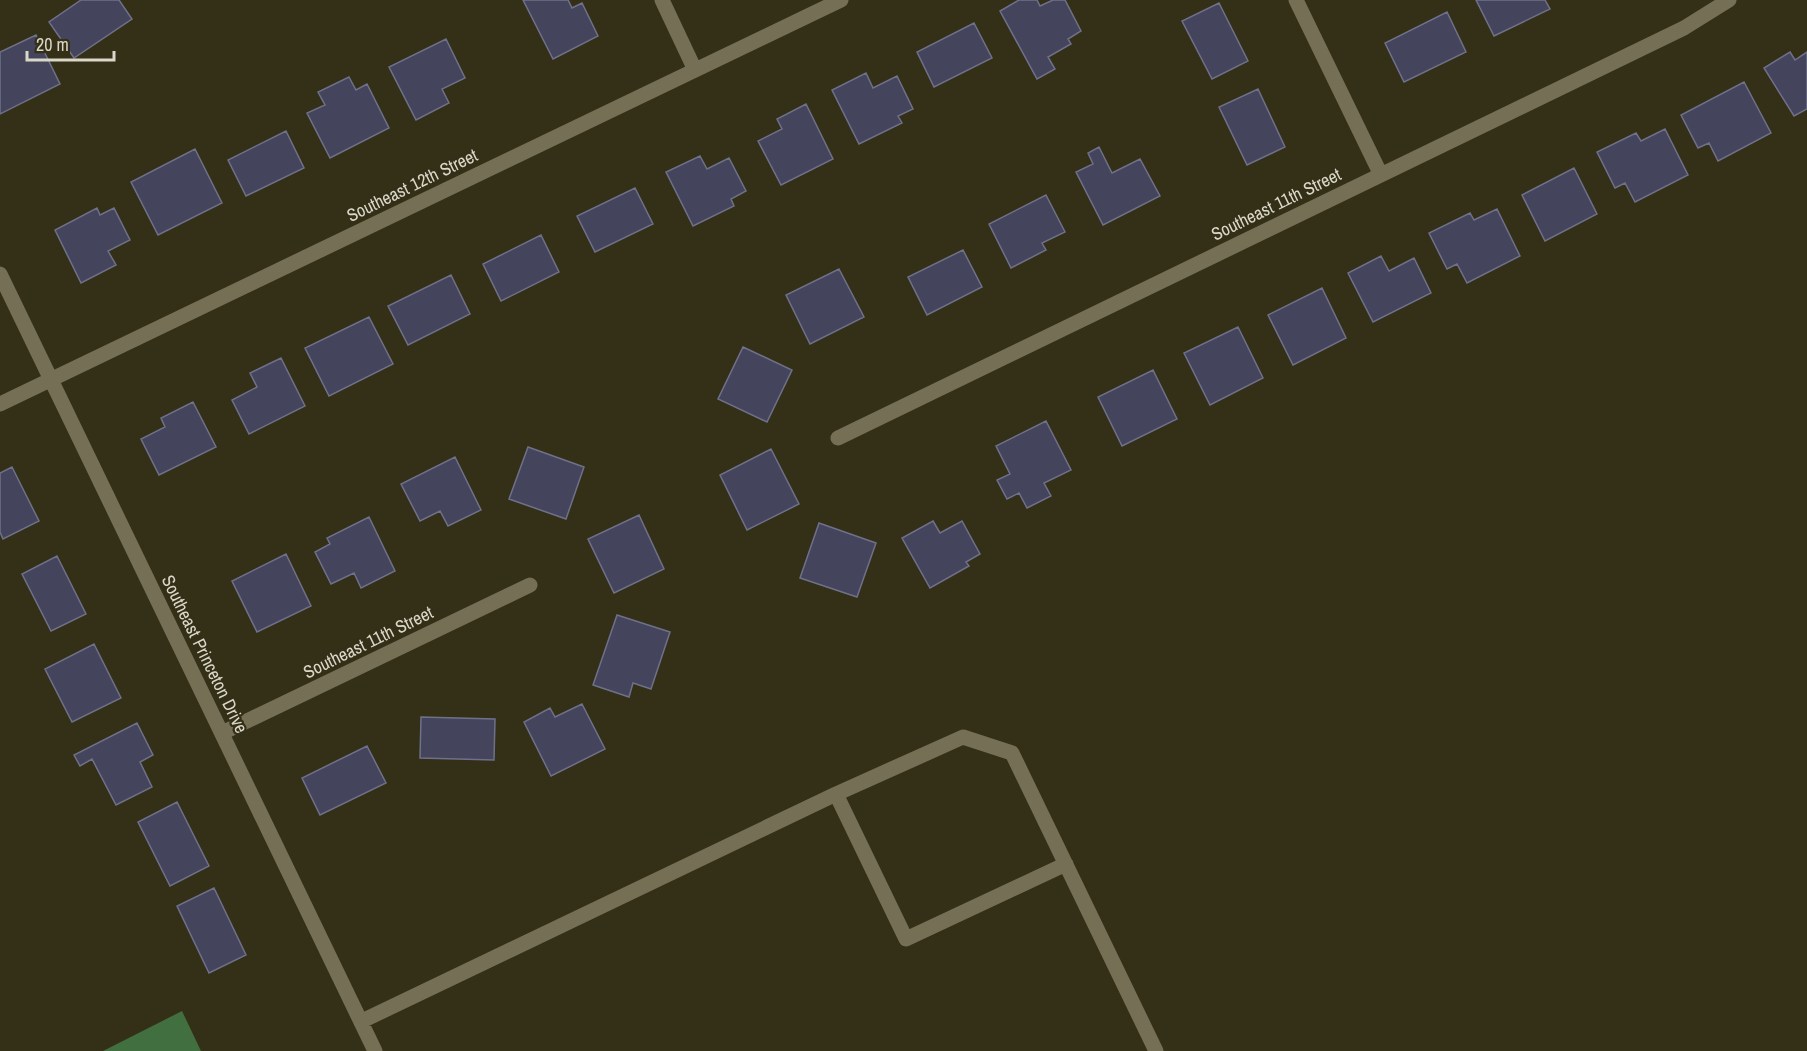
<svg xmlns="http://www.w3.org/2000/svg" width="1807" height="1051" font-family="'Archivo Narrow',sans-serif">
<rect width="100%" height="100%" fill="#342f17"/>
<!-- forest -->
<path fill="#416f3f" d="M182,1011L201,1051H103Z"/>
<!-- building -->
<path fill="#44445c" stroke="#6f718a" stroke-width="1.5" d="M81,0H119L132,19L74,58L49,22Z
M523,0H568L572,8L582,3L598,36L553,59Z
M1019,0H1037L1040,6L1053,0H1065L1081,31L1068,39L1071,44L1048,57L1055,69L1037,79L1000,11Z
M1476,0H1545L1550,9L1494,36Z
M1219,3L1248,61L1212,79L1182,21Z
M1447,12L1466,52L1404,82L1385,43Z
M974,23L992,58L934,87L917,52Z
M36,35L60,84L0,114V52Z
M446,39L465,78L442,89L449,103L416,120L389,67Z
M1790,52L1795,60L1807,52V109L1794,116L1764,68Z
M866,73L873,88L897,76L913,109L898,116L902,123L859,144L832,90Z
M349,77L356,90L367,84L389,128L330,158L307,113L325,105L318,92Z
M1744,82L1771,133L1718,161L1709,143L1698,148L1681,115Z
M1258,89L1285,147L1247,165L1219,107Z
M806,104L833,159L781,185L758,141L782,129L777,119Z
M1665,129L1688,175L1635,202L1625,183L1615,188L1597,152L1636,133L1641,141Z
M286,131L304,168L246,196L228,160Z
M1099,147L1112,173L1140,159L1160,196L1103,225L1076,172L1093,164L1088,153Z
M195,149L222,203L158,235L131,182Z
M700,156L707,169L729,158L746,191L731,199L734,206L693,226L666,172Z
M1574,168L1597,214L1545,241L1522,195Z
M635,188L653,224L595,252L577,216Z
M1046,195L1065,232L1042,243L1046,250L1011,268L989,224Z
M97,208L100,215L114,208L130,240L108,251L116,265L81,283L55,230Z
M1497,209L1520,256L1467,283L1457,264L1447,269L1429,233L1470,213L1474,220Z
M541,235L559,272L501,301L483,264Z
M963,250L982,287L927,315L908,277Z
M1381,256L1389,271L1414,258L1431,293L1373,322L1348,273Z
M839,269L864,317L810,344L786,295Z
M451,275L470,314L408,345L388,306Z
M1322,288L1346,338L1293,365L1268,315Z
M369,317L393,364L329,396L305,348Z
M1238,327L1263,378L1210,405L1184,353Z
M743,347L792,370L767,422L718,399Z
M281,358L305,406L249,434L232,400L257,387L250,373Z
M1153,370L1177,419L1122,446L1098,397Z
M193,402L216,447L159,475L141,439L165,427L161,418Z
M1046,421L1071,470L1044,483L1051,496L1027,508L1019,493L1007,499L997,480L1010,474L996,446Z
M528,447L584,467L566,519L509,499Z
M771,449L799,504L747,530L720,475Z
M455,457L481,510L448,526L440,511L420,521L401,484Z
M12,467L39,521L3,539L0,532V473Z
M639,515L664,569L614,593L588,539Z
M369,517L395,571L361,588L354,573L331,584L315,552L330,544L327,538Z
M933,521L940,533L962,521L980,554L966,562L969,566L930,588L902,538Z
M819,523L876,543L857,597L800,578Z
M286,554L311,606L257,632L232,581Z
M57,556L86,614L51,631L22,574Z
M617,615L670,632L651,689L633,683L629,697L593,685Z
M94,644L121,698L72,722L45,669Z
M582,704L605,749L551,776L524,722L550,708L555,717Z
M421,717L495,719L494,760L420,758Z
M137,723L153,755L140,762L152,787L116,805L92,759L80,766L74,755Z
M367,746L386,783L320,815L302,778Z
M177,802L209,866L170,886L138,822Z
M214,888L246,955L209,973L177,906Z"/>
<g fill="none" stroke-linecap="round" stroke-linejoin="round">
<!-- minor -->
<path stroke="#756f55" stroke-width="15" d="M662,0L695,70
M1296,0L1381,175
M0,274L375,1051
M0,404L841,0
M838,438L1684,28L1729,0
M222,733L530,585
M836,794L906,939L1066,864
M362,1021L836,794L963,737L1012,753L1156,1051"/>
</g>
<g text-anchor="middle" dominant-baseline="central" stroke-width="4.5" stroke-linejoin="round" paint-order="stroke">
<!-- street labels -->
<g font-size="18" fill="#dad7c9" stroke="#342f17">
<text transform="translate(412 185) rotate(-26)">Southeast 12th Street</text>
<text transform="translate(1276 204) rotate(-26)">Southeast 11th Street</text>
<text transform="translate(368 642) rotate(-26)">Southeast 11th Street</text>
<text transform="translate(205 654) rotate(64)">Southeast Princeton Drive</text>
</g>
</g>
<!-- scale -->
<path d="M27 51v9h87v-9" fill="none" stroke="#dad7c9" stroke-width="3"/>
<text x="36" y="51" font-size="18" fill="#dad7c9" stroke="#342f17" stroke-width="4.5" paint-order="stroke">20 m</text>
</svg>
